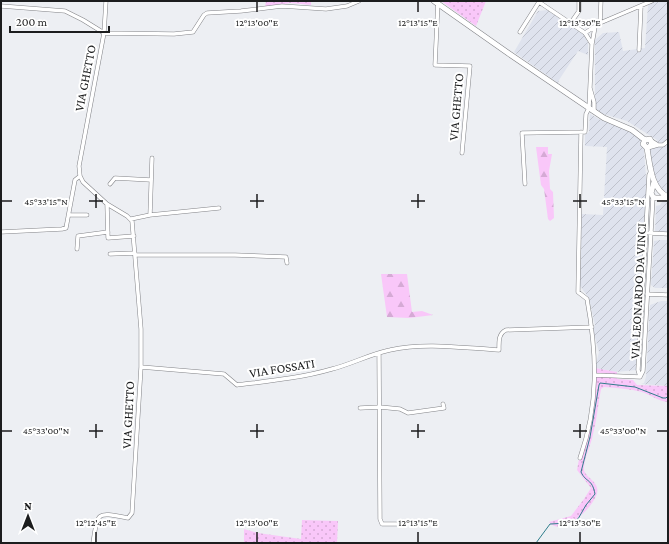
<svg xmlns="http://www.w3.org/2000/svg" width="669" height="544" font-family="'Crimson Pro',serif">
<defs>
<pattern id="industrial-furrows" width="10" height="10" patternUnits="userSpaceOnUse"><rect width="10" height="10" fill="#dfe3ee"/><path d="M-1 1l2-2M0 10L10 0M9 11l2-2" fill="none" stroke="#bfc2cc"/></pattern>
<pattern id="grass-dots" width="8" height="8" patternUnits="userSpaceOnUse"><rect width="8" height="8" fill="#f9c7f9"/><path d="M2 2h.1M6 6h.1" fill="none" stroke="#d5aad5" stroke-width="1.8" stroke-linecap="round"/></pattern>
<pattern id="forest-firs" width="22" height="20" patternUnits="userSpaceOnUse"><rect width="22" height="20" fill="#f9c7f9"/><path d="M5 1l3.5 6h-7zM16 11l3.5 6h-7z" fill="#d5aad5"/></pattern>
</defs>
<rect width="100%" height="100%" fill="#edeff3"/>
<!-- industrial -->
<path fill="url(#industrial-furrows)" d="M655,1H668V233H660L655,231L656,206L660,205L664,199L655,178L651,160L650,149L657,140L627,121L600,113L596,109L595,106V40L603,33L619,32L623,51L645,48L648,5Z
M547,10L584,35L588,43V55L578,51L559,80L558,83L514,52L538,11Z
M590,114L599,119L634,132L643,139L647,189L636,370L617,372L595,368L599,352L593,330L595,325L589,298L580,286L582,214L603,215L607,147L585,146V135L589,132Z
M660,240H668V288H655L651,285L654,241Z
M661,301H668V386L641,384L644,383L646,377L650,305Z"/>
<!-- grass -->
<path fill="url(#grass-dots)" d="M266,1H311V5L290,3L265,8Z
M441,1H486L476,26Z
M595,368L617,372V379L633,380L637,385L668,386V402C658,401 651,395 642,392C630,389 617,388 604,387L601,389C598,404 597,419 593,434C591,445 585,456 584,467C582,478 603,481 596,496C591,509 562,538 549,522L571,516L584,499L591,488L577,470L580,454L588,433Z
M302,520L338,521L337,543H244V529L258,533L301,539Z"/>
<!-- forest -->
<path fill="url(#forest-firs)" d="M536,147H548V154H552L549,171L550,189L553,192L554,218L550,221L548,219L544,189L541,185Z
M381,274H407L412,312L422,311L433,315L409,318L387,317Z"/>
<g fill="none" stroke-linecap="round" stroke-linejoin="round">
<!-- stream -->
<path stroke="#2e7d8b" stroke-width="1" d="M536,543L550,524L569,523L578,519L586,505L595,494C592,478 586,483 581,472L590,437L599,385L600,383L635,387L663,398H666L668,396"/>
<defs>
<path id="minor" d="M438,1L435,65L470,66L462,153
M1,6L65,11L83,20L104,33L174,34L193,32L204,15L207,13L241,11L282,6L326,9L347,6L359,1
M600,23L601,1
M570,24L579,11V1
M520,32L539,2L585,33L592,44L589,108L586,114L585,132L522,133L525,184
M585,33L600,23L652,1
M592,44L595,27
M639,50L641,6
M590,88L594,102V111
M650,140L658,145L651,147
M658,145H663L668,141
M110,184L115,178L151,180
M107,204L108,238L134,236
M69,215H87
M150,215L152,158
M131,219L150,215L219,208
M1,232L62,229L66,228L75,180L80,176
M649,233L668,234
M77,249L78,236L108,232
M110,254L135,253
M135,255H235L286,257L287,263
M647,294L668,295
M379,354L380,519L382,524H398
M141,367L224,374L237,385C269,381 301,378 332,369C352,364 370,354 390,350C425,342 464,348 499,350C499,342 498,334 506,330L592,327
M595,375L640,377
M640,377L638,370L649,175L651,171
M640,377L643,371L653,197
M360,408L380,407L400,409L408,413L444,408L443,404
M580,458C599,404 597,354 587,299L578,292L581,132
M93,543C98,511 96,512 128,518L132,513L141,367V329L132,221L127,216L107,204L83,182L80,176L79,166L104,33L106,1"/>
<path id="secondary" d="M434,1L508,53L589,108L604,118L632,130L645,140L650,139L652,144L649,147L647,148
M645,140L643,144L647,148C650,165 651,189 668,197
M654,182L651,193L653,197L656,198H668"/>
</defs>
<!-- minor casing -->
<use href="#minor" stroke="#828387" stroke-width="4.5"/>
<!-- secondary casing -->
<use href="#secondary" stroke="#828387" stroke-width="6"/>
<!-- minor -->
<use href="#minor" stroke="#fff" stroke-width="3.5"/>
<!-- secondary -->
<use href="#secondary" stroke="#fff" stroke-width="5"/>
</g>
<!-- ticks -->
<path fill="none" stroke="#1c1d1e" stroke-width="1.5" d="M257,2V12M418,2V12M580,2V12M96,194V208M257,194V208M418,194V208M580,194V208M2,201H12M89,201H103M250,201H264M411,201H425M573,201H587M657,201H667M96,424V438M257,424V438M418,424V438M580,424V438M2,431H12M89,431H103M250,431H264M411,431H425M573,431H587M657,431H667M96,532V542M257,532V542M418,532V542M580,532V542"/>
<g text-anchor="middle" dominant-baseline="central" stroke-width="4" stroke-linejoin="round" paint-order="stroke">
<!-- street labels -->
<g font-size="13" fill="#1c1d1e" stroke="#fff">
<text transform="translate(85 78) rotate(-79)">VIA GHETTO</text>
<text transform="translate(456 107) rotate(-85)">VIA GHETTO</text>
<text transform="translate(638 291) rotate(-87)">VIA LEONARDO DA VINCI</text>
<text transform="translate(282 368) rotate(-9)">VIA FOSSATI</text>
<text transform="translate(128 415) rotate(-87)">VIA GHETTO</text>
</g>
</g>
<g font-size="10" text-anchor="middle" fill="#1c1d1e" stroke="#fff" stroke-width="4" stroke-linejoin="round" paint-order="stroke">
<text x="257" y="26">12°13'00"E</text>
<text x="418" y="26">12°13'15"E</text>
<text x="580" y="26">12°13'30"E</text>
<text x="46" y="205">45°33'15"N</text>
<text x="623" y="205">45°33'15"N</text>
<text x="46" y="434">45°33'00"N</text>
<text x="623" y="434">45°33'00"N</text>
<text x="96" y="526">12°12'45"E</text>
<text x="257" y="526">12°13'00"E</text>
<text x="418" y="526">12°13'15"E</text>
<text x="580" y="526">12°13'30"E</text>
</g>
<!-- border -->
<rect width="669" height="544" fill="none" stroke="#1c1d1e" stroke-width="4"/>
<!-- north arrow -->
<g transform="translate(28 516)" stroke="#ffffff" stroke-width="3" paint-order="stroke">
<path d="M0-3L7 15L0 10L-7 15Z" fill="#1c1d1e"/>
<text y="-6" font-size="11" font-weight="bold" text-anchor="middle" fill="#1c1d1e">N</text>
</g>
<!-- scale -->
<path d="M10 26v6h99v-6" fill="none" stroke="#1c1d1e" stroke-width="2"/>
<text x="16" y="26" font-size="12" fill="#1c1d1e" stroke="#ffffff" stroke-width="3" paint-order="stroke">200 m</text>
</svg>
